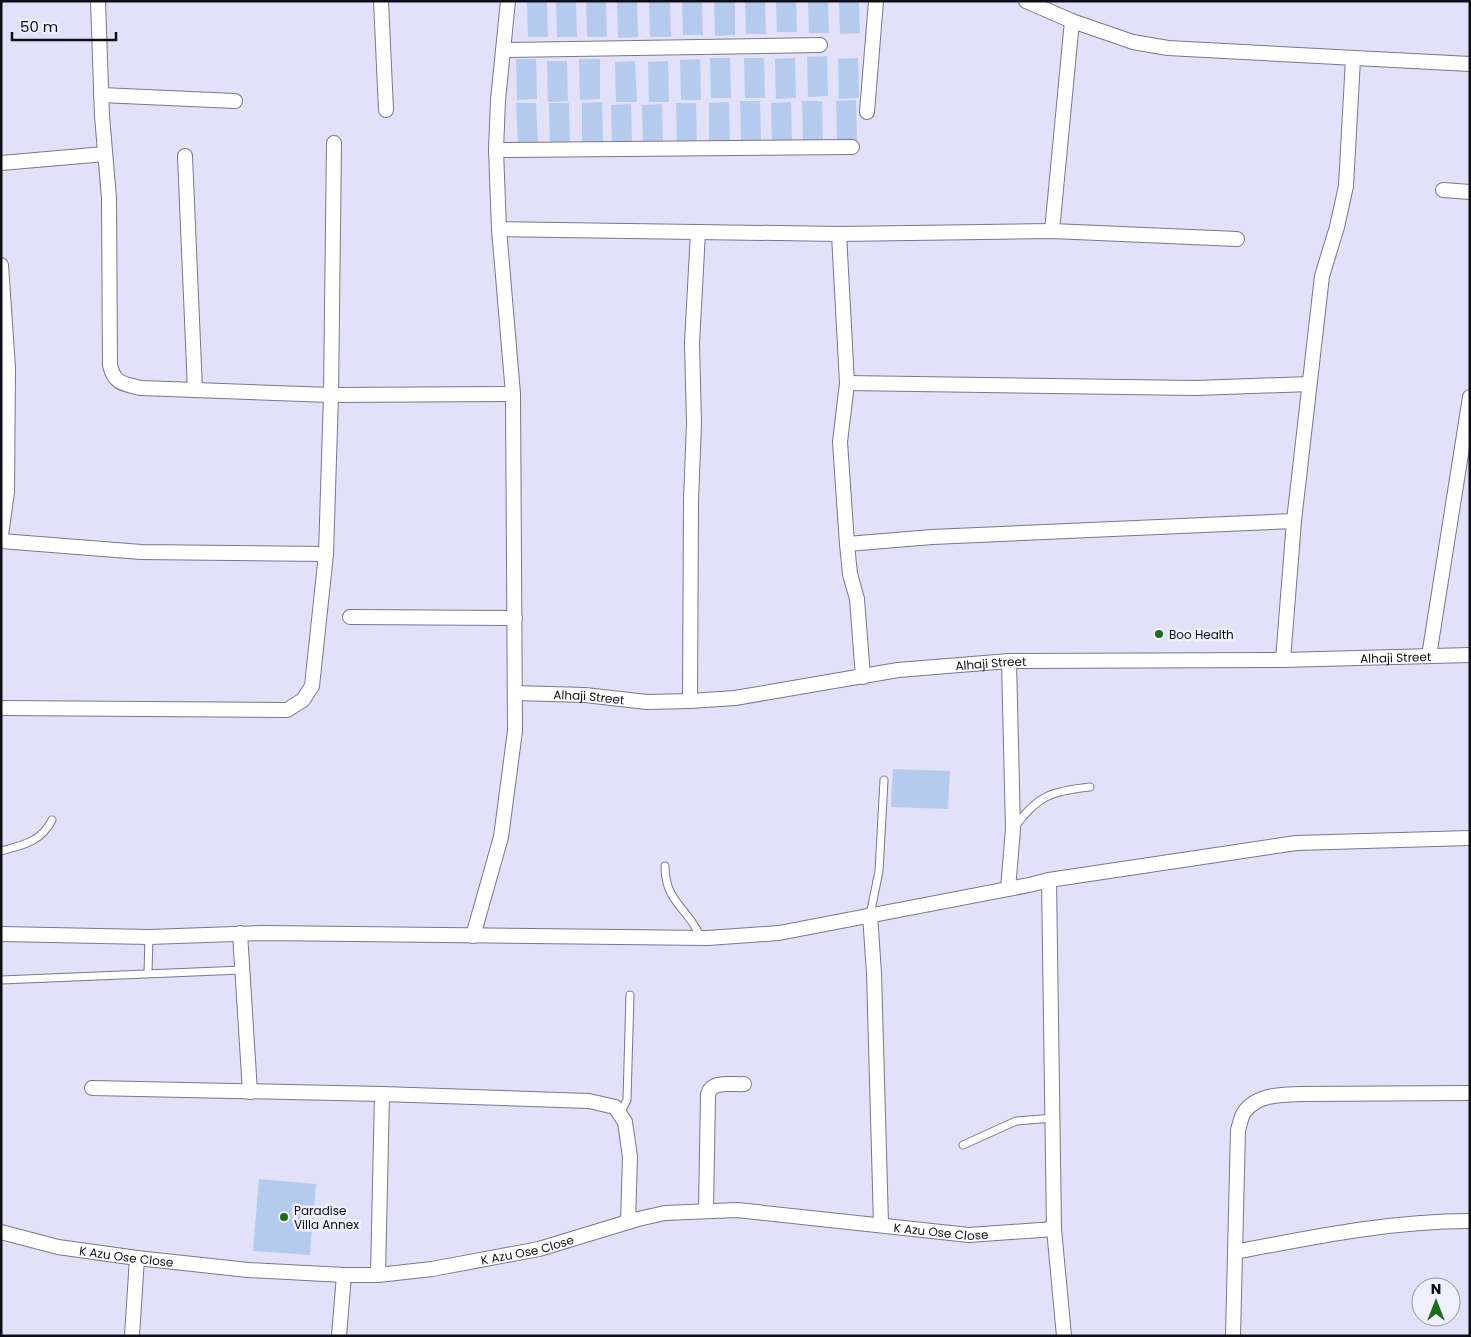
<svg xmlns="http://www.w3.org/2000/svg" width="1471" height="1337" font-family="Poppins,sans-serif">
<rect width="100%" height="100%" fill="#e2e1f9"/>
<!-- building -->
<path fill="#b4cbee" d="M527,1H547L548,37H528Z
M556,1H576L577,37H557Z
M586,1H606L607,37H587Z
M617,1H637L638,37L618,38Z
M649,1H670L671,37H650Z
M682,1H702L703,35H683Z
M714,1H735V35L715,36Z
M745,1H765L766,34H746Z
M776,1H796L797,32H777Z
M808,1H828L829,33H809Z
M839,1H859L860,33L840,34Z
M827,56L828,96L808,97L807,57Z
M710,58H730L731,98H711Z
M744,58H764L765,98H745Z
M795,58L796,98L776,99L775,59Z
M858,58L859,98L839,99L838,59Z
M516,59H536L537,99L517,100Z
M579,59H600V99L580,100Z
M700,59L701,100H681L680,60Z
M547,61H567L568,101L548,102Z
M635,61L637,102H616L615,62Z
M668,61L669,102H649L648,62Z
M856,100L857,141H837L836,101Z
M740,101H760L761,141L741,142Z
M802,101H822L823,141L803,142Z
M602,102L603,142L582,143V103Z
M729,102L730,142L709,143V103Z
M791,102L792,142L772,143L771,103Z
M516,103H536L538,143L518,144Z
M549,103H569L570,143L550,144Z
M676,103H696L697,143L677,144Z
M631,104L632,144L612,145L611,105Z
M662,104L663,144L643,145L642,105Z
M893,769L950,771L948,809L891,807Z
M259,1179L316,1184L310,1255L253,1251Z"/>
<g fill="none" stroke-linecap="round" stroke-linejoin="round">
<defs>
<path id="service" d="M1015,827C1037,795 1053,791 1090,787
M1,851C23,845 41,842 52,820
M665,866C665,903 688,907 701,938
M870,915L879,871L884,780
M148,973L149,937
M1,980L242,970
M620,1113L627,1100L630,995
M963,1145L1016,1121L1053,1118"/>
<g id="minor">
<path d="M98,1L102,116L109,198L110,365C114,384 124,384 141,388L331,395L513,394"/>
<path d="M381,1L386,110"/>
<path d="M1026,1L1072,21L1133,42L1168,48L1470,64"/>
<path d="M503,50L820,45"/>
<path d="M101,95L235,101"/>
<path d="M867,112L876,1"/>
<path d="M496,150L852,147"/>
<path d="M185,156L195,390"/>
<path d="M1,163L105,154"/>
<path d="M1443,190L1470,192"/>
<path d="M499,229L839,234L1052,231L1237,239"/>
<path d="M1052,231L1072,21"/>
<path d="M839,234L847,383L840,442L847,544L850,574L857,599L863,677"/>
<path d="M1,265L8,368L7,492L1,535"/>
<path d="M847,383L1196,388L1309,384"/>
<path d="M1,541L141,552L326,554"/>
<path d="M847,544L932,537L1294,521"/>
<path d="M350,617L515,618"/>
<path d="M1429,656L1470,397"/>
<path d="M1283,660L1294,521L1322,276L1337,227L1346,186L1353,59"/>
<path id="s1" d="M515,693L585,695L647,702L690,701L735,698L898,670L1009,661L1283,660L1470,655"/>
<path d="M690,701L691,501L694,423L692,343L698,232"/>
<path d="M1,708L287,710L303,700L312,686L326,554L331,395L334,143"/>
<path d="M1049,880L1054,1229L1064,1336"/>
<path d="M1008,889L1013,829L1009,661"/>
<path d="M870,915L874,973L881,1224"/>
<path d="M240,933L250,1092"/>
<path d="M1,934L149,937L264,933L708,938L779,933L1029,885L1049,880L1296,843L1470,838"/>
<path d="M473,936L501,837L515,731L513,394L499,229L496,150L498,100L508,1"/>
<path d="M92,1088L382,1094L589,1101L615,1107L625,1122L630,1157L628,1222"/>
<path d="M706,1210L708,1094C712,1080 732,1085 744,1084"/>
<path id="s2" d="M1,1232L58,1247L137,1258L248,1270L344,1275H378L432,1269L539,1249L638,1219L665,1213L737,1210L969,1235L1054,1229"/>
<path d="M1235,1252C1313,1237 1390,1221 1470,1221"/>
<path d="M378,1275L382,1094"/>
<path d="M132,1336L137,1258"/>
<path d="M339,1336L344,1275"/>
<path d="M1233,1336L1238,1130C1240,1124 1241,1116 1245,1111C1258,1094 1281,1095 1301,1094L1470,1093"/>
</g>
</defs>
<!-- service casing -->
<use href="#service" stroke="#78778d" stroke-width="9"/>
<!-- minor casing -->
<use href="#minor" stroke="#78778d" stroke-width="16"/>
<!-- service -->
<use href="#service" stroke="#fff" stroke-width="7"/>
<!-- minor -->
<use href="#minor" stroke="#fff" stroke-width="14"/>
</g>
<!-- markers -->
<g fill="#1a6e17" stroke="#f0effe" stroke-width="2">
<circle cx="1159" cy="634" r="5"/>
<circle cx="284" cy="1217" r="5"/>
</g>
<g text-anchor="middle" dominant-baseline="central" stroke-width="5" stroke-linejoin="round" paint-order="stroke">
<!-- poi labels -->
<g font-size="12" fill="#0e0e16" stroke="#f0effe" text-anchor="start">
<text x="1169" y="634">Boo Health</text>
<text x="294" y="1210">Paradise<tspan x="294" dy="14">Villa Annex</tspan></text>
</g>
<!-- street labels -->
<g font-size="12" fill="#0e0e16" stroke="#f0effe">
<text stroke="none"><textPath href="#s1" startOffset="884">Alhaji Street</textPath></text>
<text stroke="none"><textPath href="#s1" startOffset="479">Alhaji Street</textPath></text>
<text stroke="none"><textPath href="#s1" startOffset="74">Alhaji Street</textPath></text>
<text stroke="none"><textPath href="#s2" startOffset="952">K Azu Ose Close</textPath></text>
<text stroke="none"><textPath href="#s2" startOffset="532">K Azu Ose Close</textPath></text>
<text stroke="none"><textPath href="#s2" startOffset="128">K Azu Ose Close</textPath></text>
</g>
</g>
<!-- border -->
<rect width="1471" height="1337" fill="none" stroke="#0e0e16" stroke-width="5"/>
<!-- north arrow -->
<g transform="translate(1436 1302)"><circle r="24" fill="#f0effe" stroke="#9695a1"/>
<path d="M0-4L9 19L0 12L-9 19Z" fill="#1a6e17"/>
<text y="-8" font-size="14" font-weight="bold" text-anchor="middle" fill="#0e0e16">N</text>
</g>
<!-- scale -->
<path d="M12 32v8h104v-8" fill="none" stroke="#0e0e16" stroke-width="2.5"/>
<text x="20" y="32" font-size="15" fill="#0e0e16" stroke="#f0effe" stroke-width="4" paint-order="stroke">50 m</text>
</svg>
